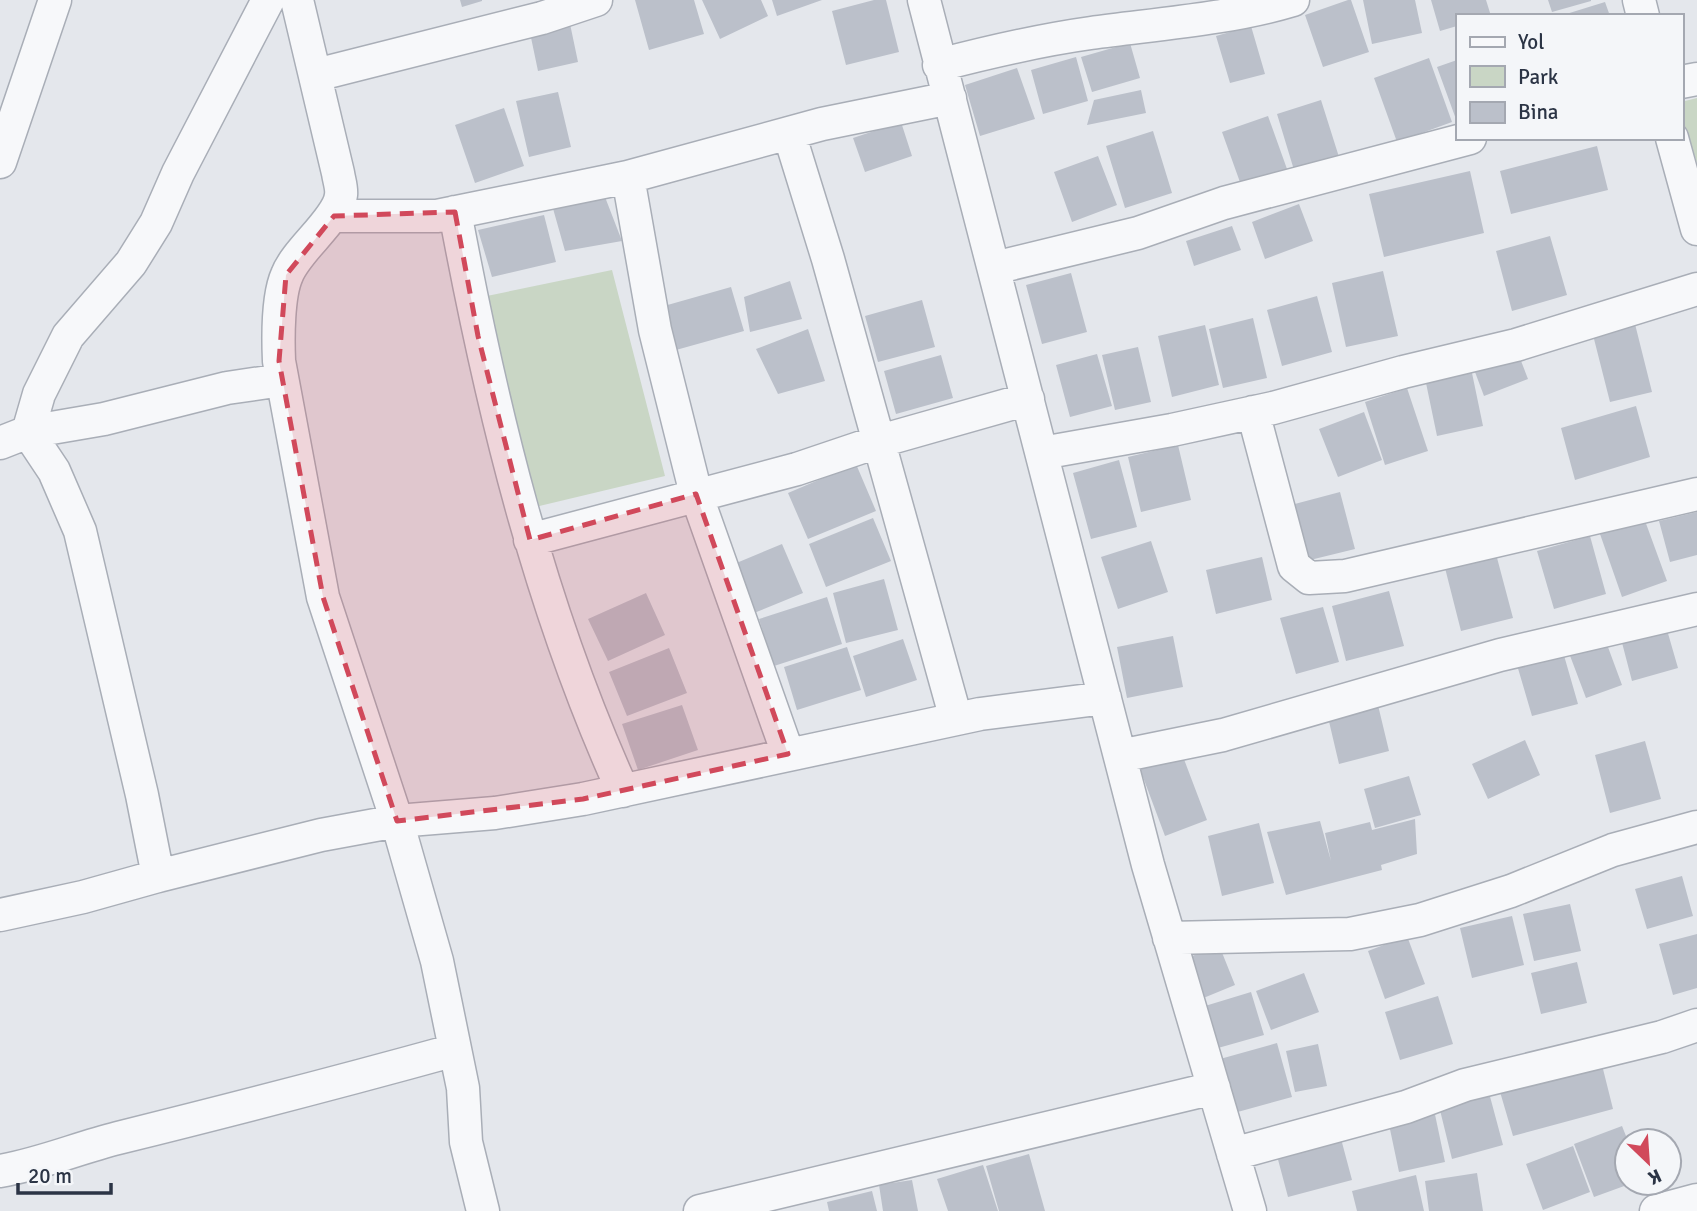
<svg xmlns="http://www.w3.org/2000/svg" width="1697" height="1211" font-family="Signika,sans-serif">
<rect width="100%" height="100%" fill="#e4e7ec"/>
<!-- green -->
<path fill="#c9d6c5" d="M1697,98V163L1681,115V102Z
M612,270L665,476L531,508L482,297Z"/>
<!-- building -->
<path fill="#bbc0ca" d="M460,0H482V1L462,7Z
M635,0H694L704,34L649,50Z
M702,0H761L768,16L720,39Z
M772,0H822L777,16Z
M874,0H886L899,52L846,65L832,11Z
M1348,0H1351L1369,52L1323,67L1305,15Z
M1363,0H1415L1422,33L1372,44Z
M1431,0H1486L1491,16H1457V26L1440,31Z
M1548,0H1591V1L1552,12Z
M1605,2L1610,16H1563V15Z
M569,19L578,62L538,71L529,28Z
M1251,26L1265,74L1230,83L1216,36Z
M1130,43L1140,78L1092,92L1081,57Z
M1076,57L1088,101L1043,114L1031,70Z
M1429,58L1452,122L1397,142L1374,78Z
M1457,60V122L1437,67Z
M1017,68L1035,119L980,136L965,85Z
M1141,90L1146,113L1087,125L1094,100Z
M558,92L571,147L529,157L516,101Z
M1321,100L1339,157L1294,170L1277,114Z
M504,108L524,166L475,183L455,125Z
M1268,116L1287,169L1241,185L1222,132Z
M901,122L912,156L865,172L853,138Z
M1153,131L1172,193L1125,208L1106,146Z
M1597,146L1608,190L1511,214L1500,171Z
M1098,156L1117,205L1072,222L1054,172Z
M1470,171L1484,233L1384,257L1369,194Z
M605,197L622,241L565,251L552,205Z
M1299,204L1313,241L1265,259L1252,222Z
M544,215L556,262L492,277L478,230Z
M1232,226L1241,250L1194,266L1186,241Z
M1550,236L1567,295L1512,311L1496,251Z
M1383,271L1398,336L1346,347L1332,283Z
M1071,273L1087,332L1042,344L1026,285Z
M790,281L802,319L750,332L744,297Z
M731,287L744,331L676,350L664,306Z
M1317,296L1332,352L1282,366L1267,310Z
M922,300L935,347L878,362L865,316Z
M1253,318L1267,378L1223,388L1209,329Z
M1635,324L1652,392L1610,402L1593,335Z
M1205,325L1219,385L1172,397L1158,336Z
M808,329L825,381L778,394L756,349Z
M1138,347L1151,402L1115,410L1102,355Z
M1516,348L1528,379L1484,396L1472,364Z
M1097,354L1112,406L1070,417L1056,365Z
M941,355L953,398L896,414L884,371Z
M1472,373L1483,426L1437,436L1426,383Z
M1407,388L1428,451L1385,465L1365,402Z
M1636,406L1650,457L1575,480L1561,428Z
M1364,412L1382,460L1338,477L1319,429Z
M1178,445L1191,500L1141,512L1128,457Z
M1119,460L1137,527L1091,539L1073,473Z
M856,464L876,511L808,539L788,493Z
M1340,492L1355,549L1306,561L1291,505Z
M1697,512V555L1670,562L1659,521Z
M873,518L891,561L826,587L809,544Z
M1644,518L1667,581L1622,597L1600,534Z
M1590,536L1606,594L1554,609L1537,551Z
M1151,541L1168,592L1118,609L1101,557Z
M782,544L803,593L754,613L734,564Z
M1496,554L1513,618L1461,631L1445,568Z
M1262,557L1272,600L1216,614L1206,570Z
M884,579L898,630L846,643L833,593Z
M1389,591L1404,646L1346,661L1332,606Z
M646,593L665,635L608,661L588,619Z
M827,597L842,644L774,666L759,619Z
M1323,607L1339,662L1296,674L1280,618Z
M1665,623L1678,668L1632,681L1620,635Z
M1173,636L1183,687L1127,698L1117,647Z
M903,639L917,680L866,697L853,656Z
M1605,639L1622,685L1586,698L1569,653Z
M847,647L861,690L797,710L784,667Z
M669,648L687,693L627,716L609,672Z
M1563,652L1578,704L1532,716L1517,665Z
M1377,701L1389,751L1339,764L1327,713Z
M682,705L698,750L638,770L622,724Z
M1525,740L1540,775L1488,799L1472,764Z
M1645,741L1661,799L1610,813L1595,755Z
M1182,754L1207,820L1165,836L1140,769Z
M1409,776L1421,815L1375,828L1364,789Z
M1415,819L1417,854L1381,865L1382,870L1286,895L1267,832L1320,821L1331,861L1325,833L1370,822L1372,830Z
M1259,823L1274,883L1222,896L1208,836Z
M1682,876L1693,916L1647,929L1635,889Z
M1570,904L1581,951L1534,961L1523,914Z
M1512,916L1524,965L1472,978L1460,928Z
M1697,934V988L1673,995L1659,944Z
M1407,936L1425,984L1385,999L1368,951Z
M1219,945L1235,985L1201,999L1185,959Z
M1577,962L1587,1003L1541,1014L1531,973Z
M1304,973L1319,1012L1271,1030L1256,991Z
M1251,992L1264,1035L1218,1048L1205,1006Z
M1438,996L1453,1044L1400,1060L1385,1012Z
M1277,1043L1292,1097L1234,1113L1220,1059Z
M1318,1044L1327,1086L1295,1092L1286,1051Z
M1601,1061L1613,1109L1513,1136L1498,1085Z
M1488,1089L1503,1145L1452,1159L1438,1102Z
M1433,1105L1445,1162L1399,1172L1387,1115Z
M1622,1126L1628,1141L1627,1185L1594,1197L1574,1144Z
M1340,1135L1352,1180L1288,1197L1276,1152Z
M1573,1146L1590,1192L1543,1210L1526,1164Z
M1029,1154L1045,1211H999L986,1166Z
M983,1165L998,1211H948L937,1179Z
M1477,1173L1483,1211H1429L1425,1181Z
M1416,1175L1424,1211H1357L1352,1191Z
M912,1180L918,1211H883L879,1185Z
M872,1191L877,1211H829L827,1202Z"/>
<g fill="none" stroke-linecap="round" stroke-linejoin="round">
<defs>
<path id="minor" d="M297,0L338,173C339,180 342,188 341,195C339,219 297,249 287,275C278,295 278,338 279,361L323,597L397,821L437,961L463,1088L466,1142L483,1211
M924,0L1148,865L1250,1211
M1639,0L1643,16
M939,65C989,52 1040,40 1091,33C1157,24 1230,19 1293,0
M316,75L542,18L596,0
M1681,82L1697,79
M789,133L828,259L956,719
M1672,138L1697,229
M0,162L55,0
M628,177L655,330L696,494L788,754
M455,212C492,410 539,606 623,791
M334,216H437L628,177L822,124L950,98
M994,268L1138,233L1224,203L1470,138
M1253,412L1294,566L1309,578L1345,576L1697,494
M0,443L28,432L104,419L227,388L282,380
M1042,453L1172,430L1273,408L1403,372L1516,345L1697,289
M530,540L797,469L880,441L1028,399
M1120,756L1223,735L1500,655L1697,609
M158,876L142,795L80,531L54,471L28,432L39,394L68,336L131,263L156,223L178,173L268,0
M0,915L83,897L158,876L321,835L397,821L495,813L583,799L980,714L1105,698
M1169,938L1350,934L1420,920L1511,891L1613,850L1697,827
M1233,1154L1406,1107L1465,1085L1662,1037L1697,1025
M0,1171C41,1164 78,1148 118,1138C231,1110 343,1081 455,1050
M700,1211L1214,1088
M1656,1211L1697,1200"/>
</defs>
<!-- minor casing -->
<use href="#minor" stroke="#a9aeb7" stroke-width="35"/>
<!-- minor -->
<use href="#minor" stroke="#f7f8fa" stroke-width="32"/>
</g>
<!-- marked area -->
<path fill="#d1495b" fill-opacity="0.2" stroke="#d1495b" stroke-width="5" stroke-dasharray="14 9" stroke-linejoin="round" d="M455,212L478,336L530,540L696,494L788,754L583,799L397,821L323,597L279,361L286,275L334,216Z"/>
<!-- legend -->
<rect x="1456" y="14" width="228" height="126" fill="#f4f6f9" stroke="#a4a8b1" stroke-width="2"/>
<rect x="1470" y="37" width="35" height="10" fill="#f7f8fa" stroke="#a4a8b1" stroke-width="2"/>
<text x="1518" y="49" font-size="21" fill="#2b3445">Yol</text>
<rect x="1470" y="66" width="35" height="21" fill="#c9d6c5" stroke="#a4a8b1" stroke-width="2"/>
<text x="1518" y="84" font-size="21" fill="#2b3445">Park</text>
<rect x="1470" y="102" width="35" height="21" fill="#bbc0ca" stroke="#a4a8b1" stroke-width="2"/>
<text x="1518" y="119" font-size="21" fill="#2b3445">Bina</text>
<!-- north arrow -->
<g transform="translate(1648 1162) rotate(155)"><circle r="33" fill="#f4f6f9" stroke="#a4a8b1" stroke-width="2"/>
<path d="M0-5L12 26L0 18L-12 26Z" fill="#d1495b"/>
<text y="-10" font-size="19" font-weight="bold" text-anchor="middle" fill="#2b3445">K</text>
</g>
<!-- scale -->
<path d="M18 1183v10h93v-10" fill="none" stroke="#2b3445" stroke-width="3.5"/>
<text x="28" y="1183" font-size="21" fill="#2b3445" stroke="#f4f6f9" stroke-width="5" paint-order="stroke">20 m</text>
</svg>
